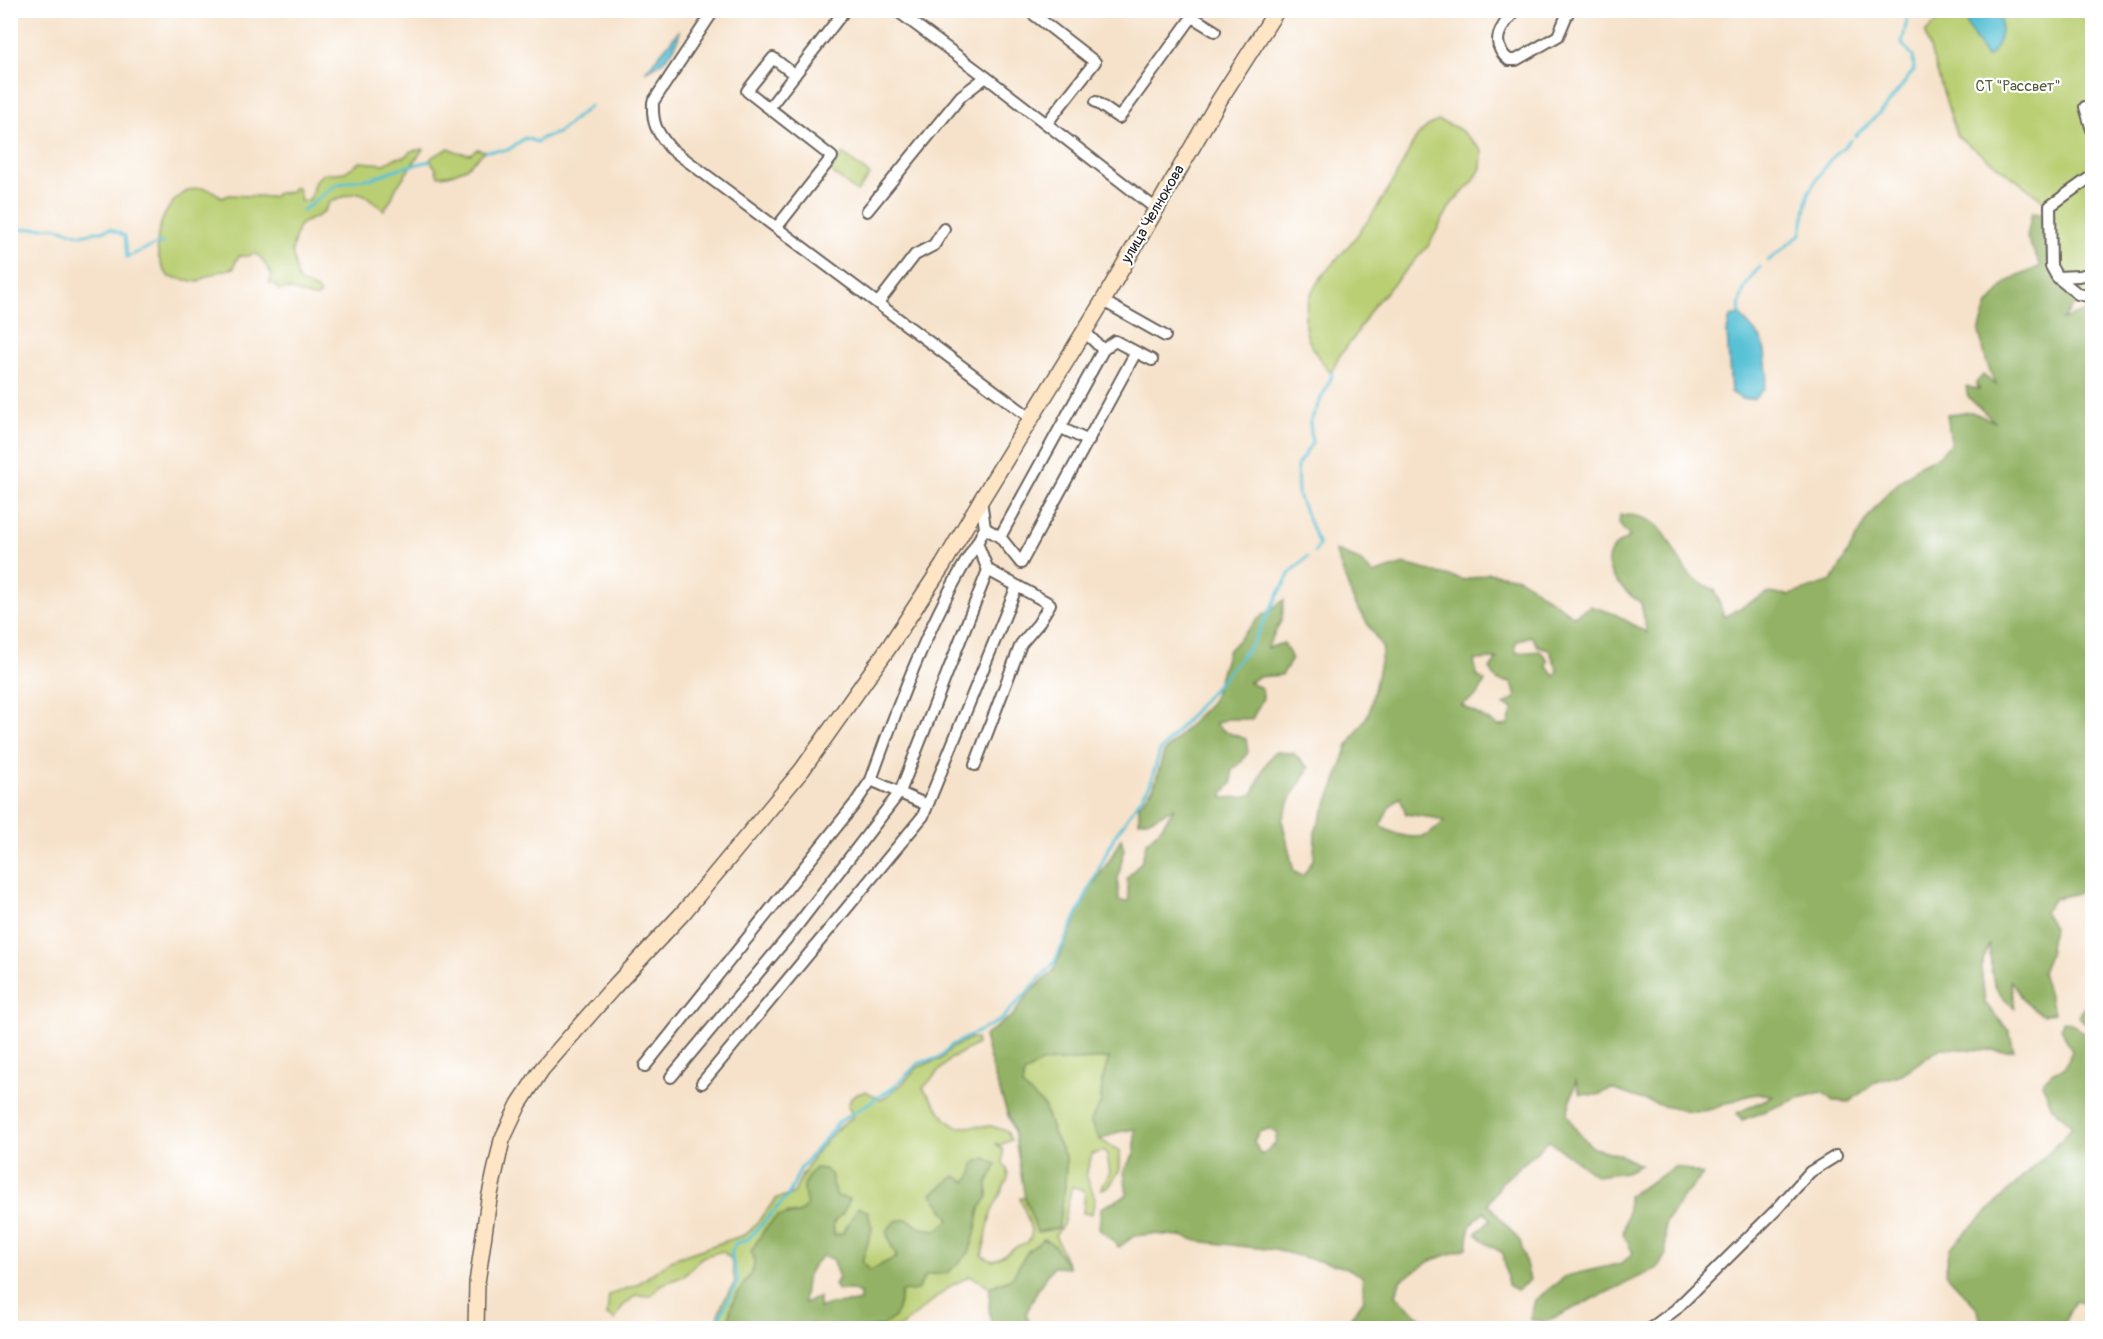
<svg xmlns="http://www.w3.org/2000/svg" width="2103" height="1339" font-family="Pangolin,sans-serif">
<rect width="100%" height="100%" fill="#fff"/>
<filter id="ink" filterUnits="userSpaceOnUse"><feTurbulence type="fractalNoise" baseFrequency=".0167" numOctaves="2"/><feDisplacementMap in="SourceGraphic" scale="12" xChannelSelector="R" yChannelSelector="G"/><feConvolveMatrix kernelMatrix="1 2 1 2 8 2 1 2 1" color-interpolation-filters="sRGB"/></filter>
<filter id="wash" filterUnits="userSpaceOnUse"><feTurbulence type="fractalNoise" baseFrequency=".008" numOctaves="4" result="noise"/><feDisplacementMap in="SourceGraphic" scale="24" xChannelSelector="R" yChannelSelector="G"/><feGaussianBlur stdDeviation="1.35" result="paint"/><feColorMatrix in="noise" values="0 0 0 0 0 0 0 0 0 0 0 0 0 0 0 0 0 1.4 0 .05"/><feComposite in="paint" operator="in"/></filter>
<g filter="url(#wash)">
<rect width="100%" height="100%" fill="#f6e2ca"/>
<!-- green -->
<path fill="#bacf73" stroke="#6b7648" stroke-width="1.5" d="M1948,11H2092V304L2055,279L2047,203L1957,136L1925,33Z
M1439,121C1458,125 1469,137 1482,151L1481,168L1473,182L1452,203L1428,246L1374,305L1353,339L1340,355L1331,373C1317,357 1303,338 1305,317C1308,282 1336,263 1355,238C1373,215 1389,190 1402,165C1411,147 1418,127 1439,121Z
M449,148L457,152L470,154L477,149L485,151L466,168L449,175L438,176L435,167L430,161L432,157Z
M423,149L396,188L391,200L384,210L365,195L359,193L352,194L331,201L322,214L301,224L298,228L292,250L297,277L300,282L317,290L320,294L318,297C303,298 294,286 279,290L275,284L269,283L272,275L261,258L254,253L248,256H239L236,260L234,268C223,271 207,274 199,282L169,277C134,236 185,161 222,198L229,195L272,197L278,193L291,192L293,188H298L301,201H306L310,199L315,181L323,174L345,172L360,162L385,164L395,158L404,157L411,151Z
M843,154L870,175L857,192L830,171Z
M971,1038L976,1039L977,1044L950,1059L923,1088L946,1119L957,1127L991,1126L1007,1131L1011,1140L1000,1145L995,1143L1003,1150V1162L1007,1169L1008,1178L991,1213L982,1256L993,1261C1003,1257 1009,1251 1018,1246C1022,1244 1028,1244 1030,1239C1035,1232 1023,1208 1020,1198H1025L1038,1232L1058,1228L1065,1187L1066,1158L1053,1133L1044,1106L1022,1086L1024,1074L1041,1062L1109,1058L1102,1081L1101,1103L1091,1121L1100,1140L1120,1151V1169L1109,1187L1101,1189L1110,1172L1106,1151L1092,1154L1086,1175L1095,1198L1092,1214L1083,1213L1085,1191L1072,1186L1063,1225L1055,1235L1069,1268L1054,1245L1028,1251L1012,1278L990,1287L971,1276L952,1285L899,1328H871L899,1305L901,1292L923,1281L925,1275L947,1273L956,1264L975,1234L980,1208L988,1196L987,1184L991,1174L972,1175L943,1210L951,1219L937,1230L920,1228L908,1219L889,1241L897,1257L869,1271L862,1261L872,1229L852,1217L843,1233L834,1236L833,1223L843,1213L832,1184L799,1214L788,1213L765,1229L752,1251C760,1270 751,1271 743,1286C737,1297 734,1311 729,1323V1328H718C717,1309 725,1298 735,1283L731,1259L722,1251L702,1257L684,1276L660,1285L651,1296L636,1295L622,1307L615,1320L607,1315L609,1295L636,1285L673,1259L744,1235L750,1231L777,1198L794,1194C803,1168 829,1131 853,1117L848,1106L852,1096L866,1091L881,1100L900,1086L918,1067L941,1059L951,1048Z"/>
<!-- forest -->
<path fill="#93b265" stroke="#586740" stroke-width="1.5" fill-rule="evenodd" d="M2032,212L2052,214L2049,269L2066,294L2079,299L2063,319L2092,309V338L2085,345H2092V889L2054,899L2044,912L2053,928L2049,955L2042,972L2054,1013L2043,1015L2027,1004L2010,980L2015,1008C1987,989 1993,973 1989,944L1981,967L1985,1003L2009,1031L2014,1050L2003,1051L1941,1048L1902,1074L1876,1082L1849,1102L1833,1101L1822,1092L1799,1098L1742,1120L1737,1113L1773,1096C1747,1087 1721,1112 1697,1111C1669,1111 1637,1097 1611,1089L1598,1095L1580,1094L1576,1081L1567,1114L1577,1131L1593,1148L1618,1154L1640,1165L1626,1172L1597,1176L1549,1141L1501,1183L1488,1204L1520,1241L1530,1280L1517,1290L1508,1285L1503,1253L1487,1244L1476,1233L1491,1219L1484,1211L1470,1226L1467,1248L1430,1261L1400,1281L1396,1295L1431,1328H1405L1387,1320L1379,1328H1343L1364,1299L1362,1276L1347,1268L1275,1250L1197,1241L1181,1236L1151,1234L1134,1236L1119,1247L1099,1229L1101,1208L1127,1195L1124,1170L1135,1153V1129L1118,1132L1100,1140L1090,1121L1101,1103L1102,1081L1109,1058L1041,1062L1024,1074L1022,1086L1044,1106L1053,1133L1066,1158L1065,1187L1058,1228L1037,1232L1025,1198L1014,1132L994,1075L984,1036L1013,1015L1028,994L1053,971L1090,888L1109,861L1121,838L1124,850L1118,879L1119,901H1129L1127,878L1142,861L1146,843L1161,828L1174,808L1151,819L1139,821V805L1154,787L1164,752L1212,701L1228,651L1258,619L1284,600L1282,619L1267,648L1284,643L1292,659L1282,675L1258,677L1249,682L1262,688L1263,698L1252,719H1227L1215,724L1226,732L1246,739L1248,752L1240,764L1232,769V783L1224,792L1223,798L1244,797L1253,794L1264,767L1274,752L1293,753L1309,768L1291,798L1282,820L1294,872L1303,876L1314,858L1315,832L1335,784L1348,745L1369,713L1383,649L1353,600L1335,550L1359,560L1373,574L1404,564L1465,580L1489,573L1519,578L1574,616L1590,606L1615,614L1647,633L1641,603C1614,584 1588,557 1630,537L1619,524L1620,515C1673,513 1666,553 1694,579C1700,584 1708,586 1715,590L1724,617L1767,593L1789,595L1832,581L1868,517L1888,492L1918,466L1939,456L1951,443L1947,414L1972,412L1995,422L1968,397L1966,387L1979,389L1976,383L1983,375L1996,385L1987,363L1979,332L1987,306L2008,281L2041,266L2027,238ZM1531,636L1538,646L1549,649L1558,671L1555,676L1546,666L1548,660L1540,651L1517,653L1515,648L1516,642ZM1497,659L1490,669L1498,681L1512,683L1516,697L1504,705L1513,708L1508,725L1498,726L1461,705L1478,695L1485,681L1477,676L1474,660ZM1400,797L1406,814L1435,818L1444,821C1438,827 1432,834 1424,836C1409,839 1391,834 1381,825L1388,809ZM1269,1129L1277,1132L1275,1144L1261,1155L1254,1141L1259,1132Z
M2092,999V1029L2078,1016Z
M2063,1021L2071,1023L2092,1039V1295L2087,1304L2075,1301L2064,1323L2056,1324L2054,1328H1993L1981,1324L1978,1309L1945,1273L1950,1248L2062,1139L2072,1126L2052,1107L2042,1083L2053,1072L2064,1068L2072,1051L2061,1028Z
M986,1158L997,1165L987,1184L988,1196L980,1208L975,1234L969,1253L947,1273L926,1275L917,1290L901,1292C900,1301 899,1312 892,1319C877,1334 836,1329 816,1328L813,1324L801,1326L794,1324L778,1328L759,1324L752,1326L754,1328H729C729,1321 729,1311 732,1304C739,1283 762,1275 751,1251L765,1229L777,1216L799,1214L807,1205C802,1187 802,1182 815,1168L825,1169L832,1175V1184L837,1196L850,1199L843,1213L833,1223L834,1235L843,1233L858,1207L868,1212L872,1229L862,1261L869,1271L897,1257L886,1232L895,1221L908,1219L920,1228L937,1230L950,1219L932,1194L955,1176L966,1182L972,1175L974,1163ZM823,1256L832,1259L839,1278L834,1284L837,1290H852L860,1294V1301C846,1305 833,1301 819,1308V1297L804,1303C804,1284 807,1268 823,1256Z
M1676,1166L1703,1175L1684,1196L1665,1223L1666,1254L1658,1268L1547,1321L1530,1320L1535,1300L1566,1276L1622,1263L1633,1253L1623,1234L1628,1211V1196Z
M1044,1239L1054,1245L1069,1268L1053,1267L1039,1287L1026,1314L1032,1328H992L989,1310L990,1287L1012,1278L1028,1251Z"/>
<!-- water -->
<path fill="#58c1d5" stroke="#3a6e78" stroke-width="1.5" d="M1970,11H1991L2001,19C2002,36 1999,45 1989,57H1986L1968,27L1966,15Z
M679,31C679,48 661,66 646,71Z
M1740,315L1762,340L1765,352L1767,374L1764,389L1754,399H1742L1731,392L1727,332L1730,317Z"/>
<g fill="none" stroke-linecap="round" stroke-linejoin="round">
<!-- stream -->
<path stroke="#58c1d5" stroke-width="3" d="M1855,136L1883,110L1914,70L1913,56L1902,44L1909,10
M485,151L508,150L525,138L537,142L542,138L558,133L590,106
M302,211L336,185L351,181L373,178L397,169L430,161
M10,230L55,227L81,235L111,229L125,236L127,257L152,246
M156,245L162,243
M1768,261L1801,234L1809,191L1830,160L1851,140
M1740,315C1736,300 1749,277 1760,267
M1315,552L1319,545L1298,495L1297,466L1312,443L1310,422L1332,376L1331,373
M721,1328L720,1316L738,1281L731,1254L735,1244L748,1239L788,1196L801,1168L839,1122L893,1088L919,1063L939,1058L952,1045L1001,1020L1054,963L1114,837L1150,785L1160,751L1252,644L1290,573L1307,557"/>
</g>
</g>
<g filter="url(#ink)">
<g fill="none" stroke-linecap="round" stroke-linejoin="round">
<defs>
<path id="street" d="M714,10L653,102C652,123 656,131 670,148L1032,419
M896,10L986,77L1155,208
M1028,10L1095,62L1047,123
M1516,10C1501,26 1488,43 1509,60H1516L1558,36L1569,10
M1096,102L1119,118L1192,17L1215,31
M2085,107L2092,130
M769,108L845,10
M2092,176L2050,206L2051,266L2057,277L2079,276L2092,273
M867,211L961,96L986,77
M777,227L832,157L747,91L773,58L795,75
M2057,277L2078,294L2092,297
M1103,301L1165,336
M878,303L915,255L934,245L944,229
M1084,331L1103,350
M1136,352L1152,360
M1061,428L1089,441
M985,528L1000,537L1021,563L1136,352L1115,341L1103,350L1000,537
M975,765L1021,644L1038,624L1050,604L988,570L977,543L985,528L981,500
M927,805L871,780C900,699 931,616 977,543
M645,1066L854,805L871,780
M671,1077L793,931L900,792L988,570
M702,1083L923,816L1017,586
M1651,1328L1675,1310L1776,1210L1810,1172L1836,1156"/>
<path id="secondary" d="M476,1328L477,1283L489,1199L502,1140L519,1104L542,1069L612,989L683,913L802,770L889,647L943,565L981,500L1103,301L1220,99L1277,10"/>
</defs>
<!-- street casing -->
<use href="#street" stroke="#686159" stroke-width="14"/>
<!-- secondary casing -->
<use href="#secondary" stroke="#686159" stroke-width="18"/>
<!-- street -->
<use href="#street" stroke="#fff" stroke-width="10"/>
<!-- secondary -->
<use href="#secondary" stroke="#fee5c5" stroke-width="15"/>
</g>
</g>
<g text-anchor="middle" dominant-baseline="central" stroke-width="4.5" stroke-linejoin="round" paint-order="stroke">
<!-- park labels -->
<g font-size="15" fill="#535b3a" stroke="#fff">
<text x="2018" y="86">СТ "Рассвет"</text>
</g>
<!-- street labels -->
<g font-size="15" fill="#1c1c1c" stroke="#fff">
<text transform="translate(1153 214) rotate(-60)">улица Челнокова</text>
</g>
</g>
<!-- margin -->
<rect width="2103" height="1339" fill="none" stroke="#fff" stroke-width="36"/>
</svg>
